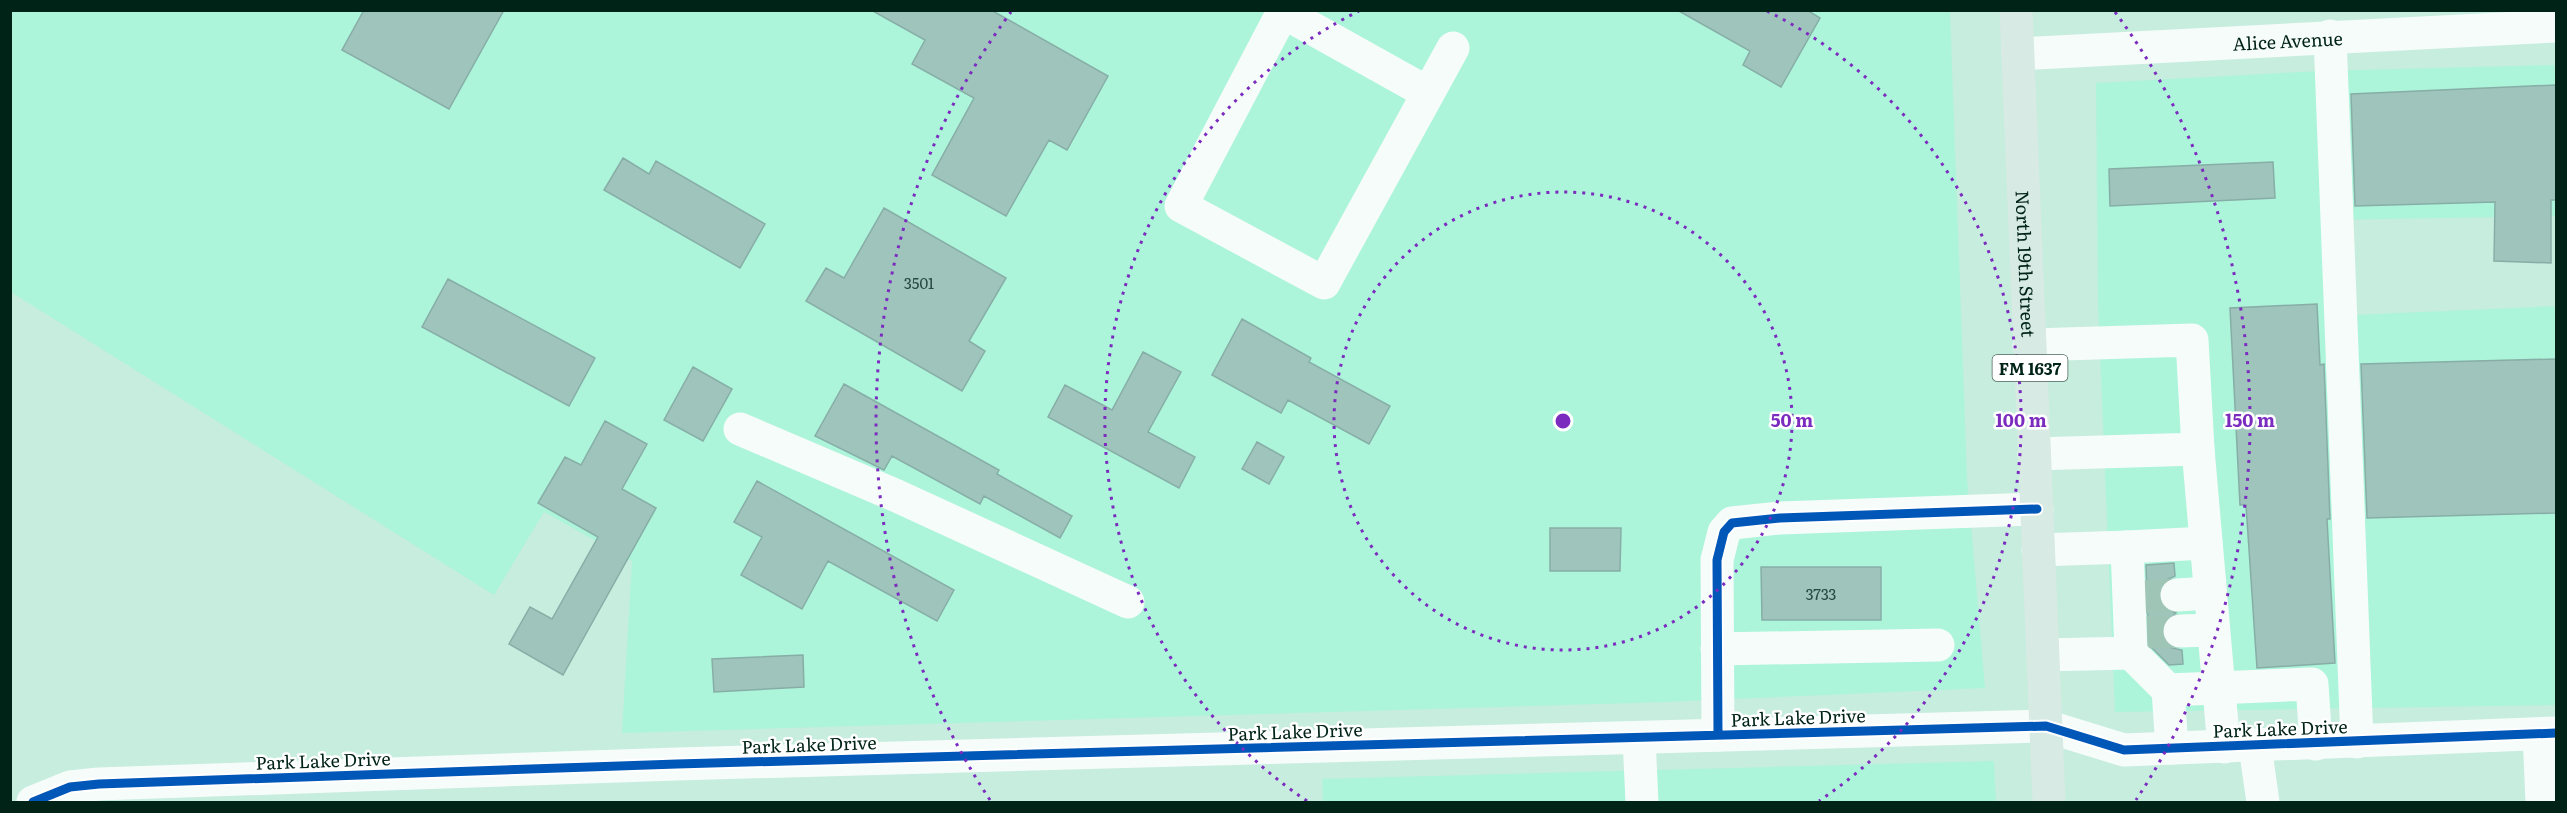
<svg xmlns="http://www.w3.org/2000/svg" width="2567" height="813" font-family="Literata,serif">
<rect width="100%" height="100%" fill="#c6edde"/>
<!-- built -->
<path fill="#acf4da" d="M10,11H1950L1967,479L1985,688L1665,702L622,733L632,561L544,512L494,595L11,292Z
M2556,65V216L2327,220L2332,316L2556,306V705L2115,712L2098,303L2096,83L2320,71Z
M1994,761L1996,802H1323L1322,779Z"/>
<!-- building -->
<path fill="#9ec4bc" stroke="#87aea6" stroke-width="1.5" d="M364,10H504L449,109L342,50Z
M871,10H991L1108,76L1067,150L1049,140L1006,216L932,175L974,98L912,64L925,40Z
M1677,10H1807L1820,18L1781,87L1743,65L1750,51Z
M2556,85V200H2551V263L2494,261L2495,202L2355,206L2351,94Z
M623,158L649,174L656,161L765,224L740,268L604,190Z
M2273,162L2275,198L2110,206L2109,169Z
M884,208L1006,278L969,341L985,351L962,391L806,301L826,268L844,278Z
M448,279L595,358L569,406L422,327Z
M2317,304L2320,365L2324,364L2330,519H2327L2335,663L2257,668L2246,505H2240L2230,308Z
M1242,319L1311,358L1309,362L1390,406L1369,444L1288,400L1281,413L1212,375Z
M1143,352L1181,372L1148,432L1195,457L1179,488L1048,417L1065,385L1112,410Z
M2556,359V513L2367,518L2361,364Z
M693,367L732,389L703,441L664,420Z
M844,384L999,470L997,474L1072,516L1060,538L984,496L980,504L892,456L884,470L815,436Z
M605,421L647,444L622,489L656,508L563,675L509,644L530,607L552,619L598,537L538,503L565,457L581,465Z
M1257,442L1284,457L1269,484L1242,469Z
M757,481L954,590L937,621L828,561L802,609L741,575L762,537L734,522Z
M1550,528H1621L1620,571H1550Z
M2174,563L2175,576L2166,580L2160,587L2158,596L2162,606L2176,613L2163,623L2161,632L2164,640L2172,648L2182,650L2183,664L2169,665L2149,645L2146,565Z
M1761,567H1881V620H1762Z
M803,655L804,687L714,692L712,659Z"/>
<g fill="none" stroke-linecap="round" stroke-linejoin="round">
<!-- minor-tunnel -->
<path stroke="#9ec5b6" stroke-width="33" stroke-dasharray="33 16" stroke-linecap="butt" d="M2144,597L2177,595
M2147,632L2180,631"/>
<!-- minor -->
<g stroke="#f6fcfa" stroke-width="33">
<path d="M1284,10L1181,206L1324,283L1453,48"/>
<path d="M1283,12L1428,93"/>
<path d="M2330,36L2357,742"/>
<path id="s1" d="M2018,54L2556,26"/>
<path d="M2029,345L2192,340L2198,449L2034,454"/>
<path d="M740,429L897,496L1128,602"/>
<path d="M2198,449L2224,747"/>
<path d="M2127,547L2206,543"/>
<path d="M2038,550L2127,547L2131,653L2043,655"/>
<path d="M2177,595L2210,593"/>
<path d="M2180,631L2212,630"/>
<path d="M1717,649L1938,645"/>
<path d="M2131,653L2168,690L2172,748"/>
<path d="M2168,690L2312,684L2316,744"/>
<path d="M2539,734L2542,802"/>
<path d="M1718,735L1717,560L1724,532L1732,523L1780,518L2037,509"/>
<path d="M1639,738L1642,802"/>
<path d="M2255,746L2263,802"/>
<path d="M33,802L70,787L99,784L677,764L2046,726L2124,750L2556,733"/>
</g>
<!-- major -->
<path stroke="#d7eae4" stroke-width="33" id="s2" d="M2016,10L2049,802"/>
<defs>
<path id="cycleway" d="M1718,735L1717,560L1724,532L1732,523L1780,518L2037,509
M33,802L70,787L99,784L677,764L2046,726L2124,750L2556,733"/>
</defs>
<!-- cycleway casing -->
<use href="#cycleway" stroke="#fff" stroke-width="13"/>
<!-- cycleway -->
<use href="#cycleway" stroke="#0057b8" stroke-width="9"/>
</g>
<!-- distance rings -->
<g fill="none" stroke="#7b2cbf" stroke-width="3" stroke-dasharray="3 6">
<circle cx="1563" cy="421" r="229"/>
<path d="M1307 801A458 458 0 0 1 1359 11M1767 11A458 458 0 0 1 1819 801"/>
<path d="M990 800A687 687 0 0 1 1011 12M2115 12A687 687 0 0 1 2136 800"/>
</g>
<g text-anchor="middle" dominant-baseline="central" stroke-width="5" stroke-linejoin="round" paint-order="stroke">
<!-- number labels -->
<g font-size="15" fill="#284b41">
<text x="919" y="282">3501</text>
<text x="1821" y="593">3733</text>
</g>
<!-- shield labels -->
<rect fill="#fff" stroke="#4c655d" stroke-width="1.5" x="1992.5" y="355" width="75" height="26" rx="4.5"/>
<g font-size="16" font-weight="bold" fill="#002318">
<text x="2030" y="368">FM 1637</text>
</g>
<!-- street labels -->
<g font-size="18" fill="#002318" stroke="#fff">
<text stroke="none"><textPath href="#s1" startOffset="270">Alice Avenue</textPath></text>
<text stroke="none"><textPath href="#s2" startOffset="254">North 19th Street</textPath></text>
<text transform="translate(1798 717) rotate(-2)">Park Lake Drive</text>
<text transform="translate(2280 728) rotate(-2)">Park Lake Drive</text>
<text transform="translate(1295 731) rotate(-2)">Park Lake Drive</text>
<text transform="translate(809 744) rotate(-2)">Park Lake Drive</text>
<text transform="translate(323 760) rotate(-2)">Park Lake Drive</text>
</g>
</g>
<circle cx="1563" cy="421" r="9" fill="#7b2cbf" stroke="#fff" stroke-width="3"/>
<g font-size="18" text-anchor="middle" font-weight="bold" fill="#7b2cbf" stroke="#fff" stroke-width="5" stroke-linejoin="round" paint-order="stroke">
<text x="1792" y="427">50 m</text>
<text x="2021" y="427">100 m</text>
<text x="2250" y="427">150 m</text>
</g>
<!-- border -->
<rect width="2567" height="813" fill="none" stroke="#002318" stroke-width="24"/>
</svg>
